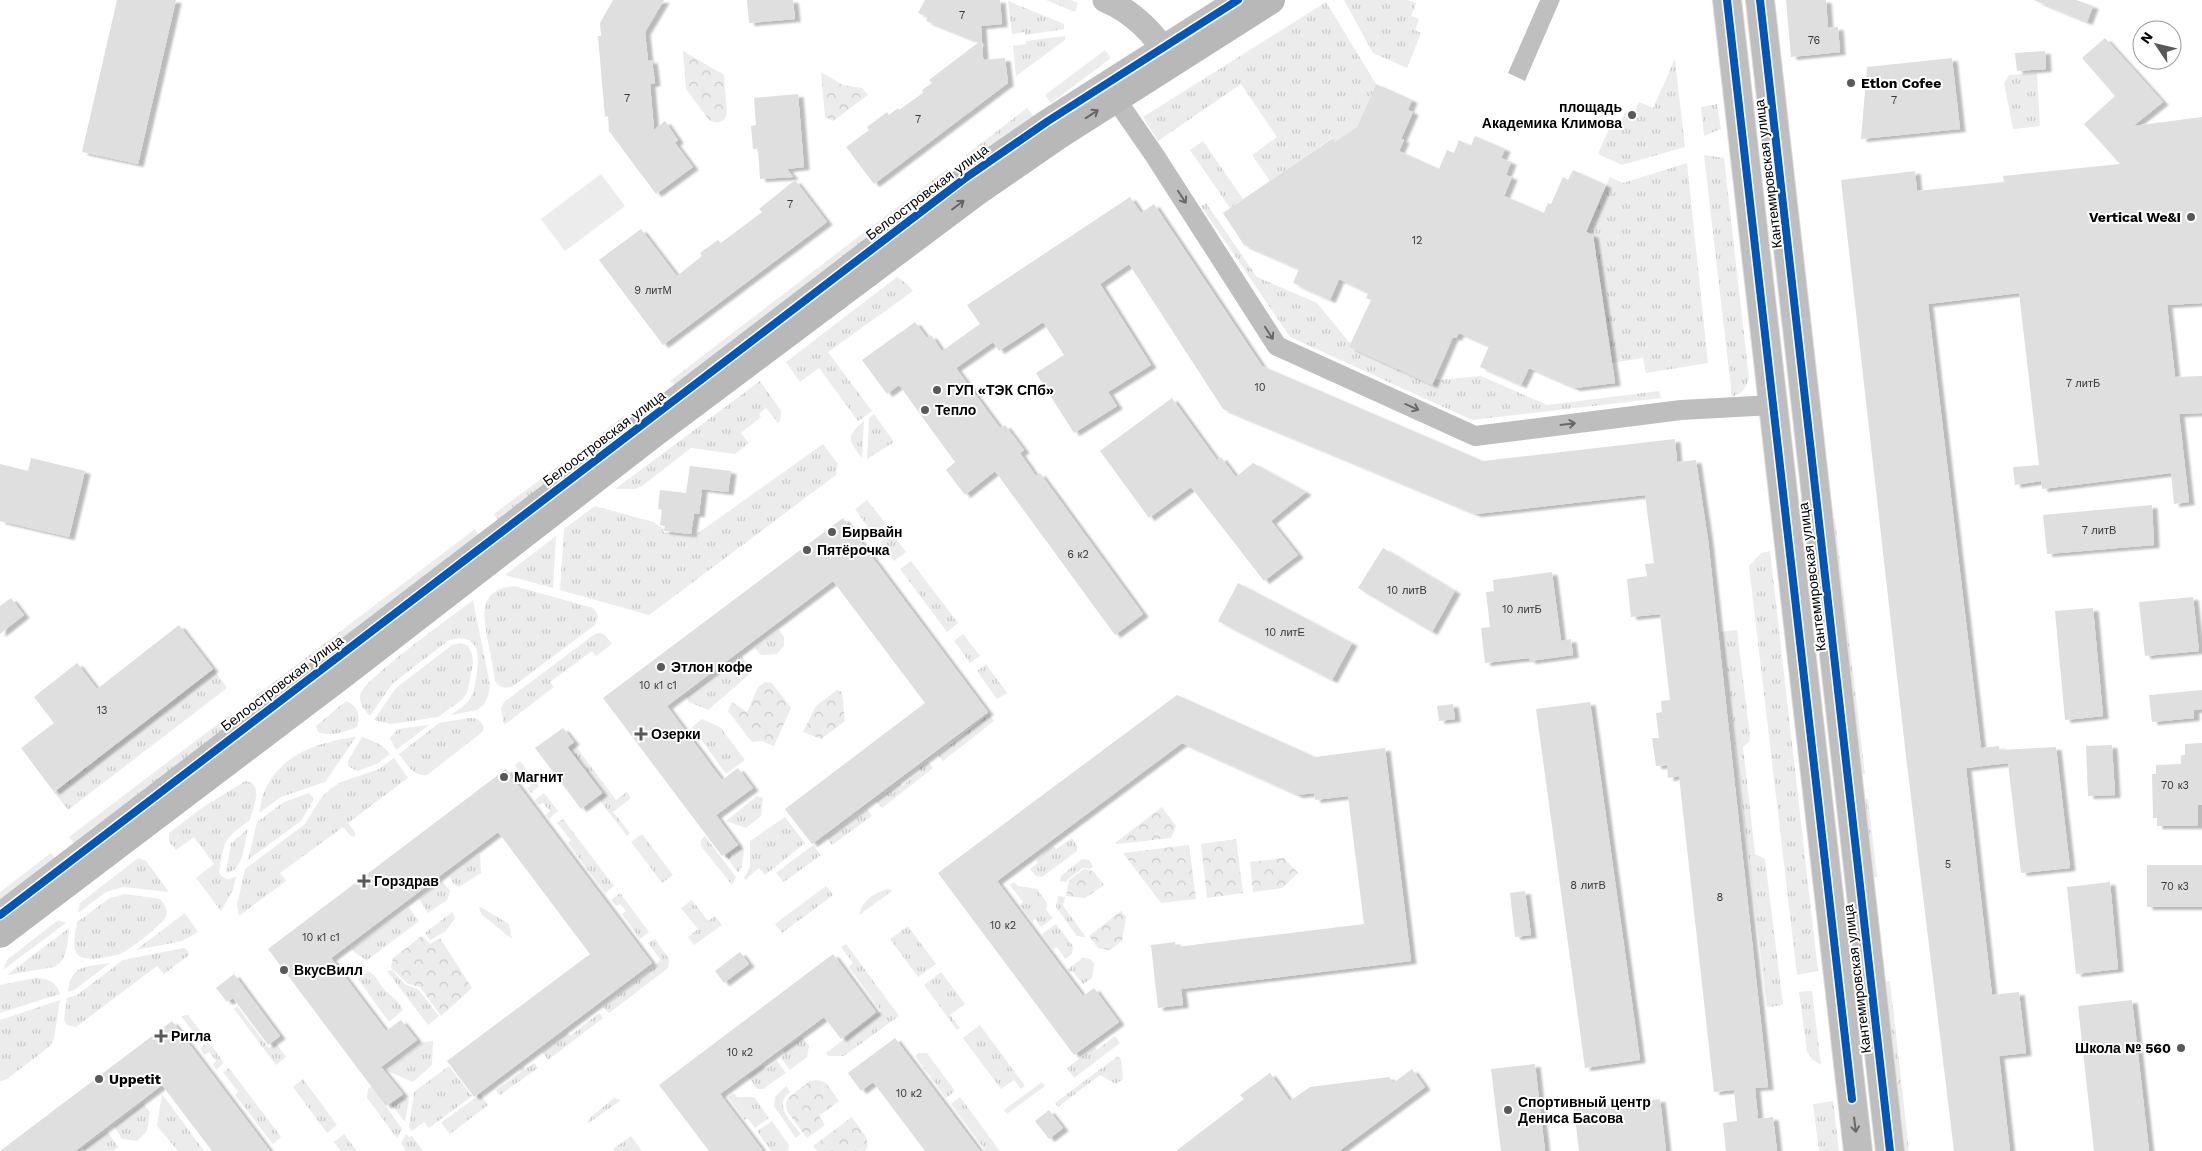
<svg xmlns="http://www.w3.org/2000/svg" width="2202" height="1151" font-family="'Work Sans',sans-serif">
<defs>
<pattern id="grass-tufts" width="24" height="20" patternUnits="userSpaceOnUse" patternTransform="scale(1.25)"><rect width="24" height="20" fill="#ececec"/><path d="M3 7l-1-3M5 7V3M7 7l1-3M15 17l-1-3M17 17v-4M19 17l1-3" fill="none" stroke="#c9c9c9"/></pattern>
<pattern id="forest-crowns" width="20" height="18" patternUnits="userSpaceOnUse" patternTransform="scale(1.25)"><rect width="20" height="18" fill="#ececec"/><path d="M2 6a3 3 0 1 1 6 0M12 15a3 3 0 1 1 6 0" fill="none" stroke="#c9c9c9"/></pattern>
<filter id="shadow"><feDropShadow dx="5.5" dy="3" stdDeviation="1" flood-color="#0004"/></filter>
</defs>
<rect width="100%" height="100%" fill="#fff"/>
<!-- grass -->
<path fill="url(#grass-tufts)" d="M1046,0H1071L1078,3L1075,12Z
M1344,0H1408L1416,3L1411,16L1419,19L1415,30L1421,33L1407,68L1373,53Z
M1008,1L1064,24V29L1025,35V32L1012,34Z
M1326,2L1376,84L1355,132L1352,131L1335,142L1332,138L1270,181L1252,155L1277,137L1241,84L1158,141L1143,117Z
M1065,36V40L1016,76L1013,46L1026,44V41Z
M1105,50L1111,58L1051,103L1045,95Z
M1675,59L1685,147L1622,165L1598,154L1612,122L1619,125L1626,111L1633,114L1639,102L1653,108Z
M2037,73L2040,126L2013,129L2004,83L2009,75Z
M1717,104L1721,129L1704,136L1701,107Z
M1027,108L1034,117L973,163L966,155Z
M1203,141L1243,199L1230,208L1190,150Z
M1704,155L1724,158L1749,378C1746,389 1742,393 1732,397Z
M1687,163L1708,363L1646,373L1643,358L1611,363L1593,235L1586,232L1610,177L1623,183Z
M947,169L954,178L680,388L670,381Z
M1206,203L1257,277L1317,303L1348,341L1438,380L1481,376L1547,405L1659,391L1661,398L1472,420L1290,337L1201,206Z
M897,277L907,284L913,291L828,352L872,411L858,421L819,368L800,382L786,362Z
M760,381L781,411L780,421L778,423L766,408L759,414L761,417L741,433L749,443L735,454L691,448L642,486L634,489H615Z
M874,414L894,442L867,459L869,418Z
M624,416L630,425L588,457L582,449Z
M864,421L862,458C849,441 845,436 864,421Z
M823,444L838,464L836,475L649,615L560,590L564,529L595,506L653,522L664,529L663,532L694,536Z
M561,464L567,473L501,524L494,514Z
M867,500L886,524L873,534L855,509Z
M1835,519L1865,774L1857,775L1827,521Z
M475,529L481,538L260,706L253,698Z
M892,533L906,552L894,561L880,542Z
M556,536L553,588L505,575Z
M1770,551L1818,971L1797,975L1749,566L1761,553Z
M911,561L958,623L947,632L900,569Z
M514,586L593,608C599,614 599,618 595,625L512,687C504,688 500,688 495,681C493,668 491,655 488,642C483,614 478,590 514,586Z
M473,600L490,685L488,696L484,704L477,710L451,715C458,710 466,705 471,697C474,692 475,685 476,678C480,655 480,632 449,640L392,684L370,716C365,710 359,704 360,696C361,680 456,614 473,600Z
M779,630L784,637V646L777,654L761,655L755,648Z
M1737,630L1750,737L1749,742L1743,747L1755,854L1765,859L1783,1005L1767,1007L1721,632Z
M600,633L605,635L612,644L596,656L592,651L550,682L554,687L504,725L501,708L504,702L595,634Z
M963,634L980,656L970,663L954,641Z
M461,643L468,646L472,654L473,663L467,693L463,699L438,717L391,724L374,720L396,688L452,645Z
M742,656L752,672L708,710L689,702L686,696Z
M986,664L1007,693L997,699L977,671Z
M213,669L227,688L68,810L54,792Z
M346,701C358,706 361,715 357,727C347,732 327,737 318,732L316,726Z
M231,714L237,722L75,845L69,837Z
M989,714L994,721L943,761L938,755Z
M469,718C477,718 481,720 484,728L481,733L427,775C413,777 407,764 399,754L439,723Z
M702,719L720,727L745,760L726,774L692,727Z
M429,725L396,750L390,738L398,729Z
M356,737L325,782L281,797L259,813C261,806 261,797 265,790C282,753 319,742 356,737Z
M362,737C374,741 382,744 390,754L377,764L357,771L348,766V761Z
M574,744L616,800L627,792L631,798L613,812L630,833L627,836L598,798L604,793L569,748Z
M394,758L408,778L348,823L355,832V837L350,835L343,827L280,873L286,881L239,916L237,905L245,869L305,824L321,798L330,789L341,782L379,769Z
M520,761L539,786L531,793L527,788L531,786L515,765Z
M928,762L933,768L882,808L876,801L900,783L902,786L921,771L919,768Z
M245,781C265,784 253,806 250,820C222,840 225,840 219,873C224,880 229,881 236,876L233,890L221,911L196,878L214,864L194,837L176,850L169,842V833L199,810Z
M309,793L313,798V801L301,821L248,860L257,822L284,802Z
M544,793L558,811L549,819L546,815L550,811L543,803L539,805L535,800Z
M757,796L763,798L761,816L746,828L726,821Z
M1868,799L1877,877L1869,878L1860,800Z
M867,809L872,816L832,845L827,838Z
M785,817L805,843L765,875L759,868L745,880L744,878L750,867V841Z
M563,819L614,886L605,893L568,843L571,840L557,823Z
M248,829C244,843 244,871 226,873L231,843Z
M642,834L673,875L662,883L631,842Z
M705,836L736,877L732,885L701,846V840Z
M1072,838L1077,845V851L1042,877L1036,876L1030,869L1038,863L1036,860L1053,846L1056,849Z
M813,845L821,855L784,882L776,873Z
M738,846L744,849L742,866L738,873L726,856Z
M51,853L57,860L0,904V892Z
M480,854L481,873L459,887L453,883L450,877Z
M138,858L146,861L169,892L123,887L106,892L78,913L80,903Z
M1082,859L1089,860L1093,866L1090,869L1083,868L1067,880V882L1060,881L1061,876Z
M442,881L450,891L447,900L428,913L419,899Z
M1014,882L1018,886L1037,889L1047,903L1046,910L1053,918L1041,927L1035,919L1032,921L1020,905L1023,902L1010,885Z
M826,886L833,895L782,933L775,924Z
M888,889L892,891L859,915C861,902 875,892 888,889Z
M620,893L649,932L640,939L622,914L626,911L620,904L616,906L611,900Z
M125,894L160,899C164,904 169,910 166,916C164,923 130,950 122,953C112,957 81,964 76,952C72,944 76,931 77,922L110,898Z
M1058,896L1065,897L1063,906L1085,936L1084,937L1077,936L1056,907Z
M692,900L708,921L715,916L722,925L694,945L688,937L698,929L681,908Z
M479,906L509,924L512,939L481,914Z
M409,908L419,921L366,961C362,955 355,955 352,949Z
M452,912L455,918L446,931L430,940L425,933Z
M185,913L198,932L182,941L136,950Z
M58,920L66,923L3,970L7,960Z
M1056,924L1073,946L1072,954L1065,959L1057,947L1053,949L1042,934Z
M908,926L936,964L918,977L890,939Z
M69,928C67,942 69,959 54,967L7,975Z
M655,939L669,959L668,968L609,1013L603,1007L656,966L660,959L648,943Z
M846,944L899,1016L844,1056H828L826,1053L881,1011L849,967L853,963L841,947Z
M184,948L187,950L189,955L164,974L157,966L76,1027L67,1025L64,1020L67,998L77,995L123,960Z
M1082,958L1090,959L1094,964L1092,978L1083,984L1072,971L1070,972L1068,969Z
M110,963L74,990L68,992C71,964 86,967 110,963Z
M392,970L406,985L418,989L439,1016L428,1025L387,971Z
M368,971C376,975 379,983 384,989C391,997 399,1000 403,1010L389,1022L358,979Z
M941,972L965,1004L950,1015L960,1028L957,1030L924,985Z
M36,978C48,978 56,982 60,994L0,1013V985Z
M1890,981L1909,1151H1901L1881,982Z
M1812,991L1821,1065L1813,1060L1807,1052L1799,992Z
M60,1000L54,1039L49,1047L7,1079L0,1081V1020Z
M237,1006L269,1048L276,1043L286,1057L276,1065L234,1009Z
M599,1013L603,1018L548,1060L542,1052L567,1032L570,1036Z
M188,1015L204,1036L197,1043L194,1040L197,1037L181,1016Z
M980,1025L1025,1086L1021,1089L1014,1080L1001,1089L963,1038Z
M1115,1036L1120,1043L1074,1078L1067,1068L1095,1047L1097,1050Z
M802,1037L809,1046L807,1057L790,1070L781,1058L785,1054L783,1050Z
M433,1041L432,1065L413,1082L387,1071L424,1042Z
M207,1043L211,1044L224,1063L216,1070L213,1064L216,1061L209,1052L204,1055L200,1048Z
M919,1053H927L955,1091L946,1098L915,1056Z
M1118,1056L1121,1060L1123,1079L1116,1084L1100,1075L1058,1107L1055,1103Z
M777,1061L786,1073L763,1089H757L748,1076L763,1065L766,1069Z
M534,1063L538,1068L500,1095L496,1090L521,1072L520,1069L523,1066L525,1069Z
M449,1066L472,1096L429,1128L424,1122L412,1131L409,1127L414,1092Z
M229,1068L281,1137L273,1144L235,1095L238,1092L223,1072Z
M303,1079L337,1125L327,1133L293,1087Z
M1042,1082L1045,1086L1007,1114L1004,1110Z
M372,1086L402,1129L397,1138L367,1098L368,1089Z
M786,1086L790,1092C772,1105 792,1122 801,1134L796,1138L774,1106L775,1097Z
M734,1093L737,1097H754L769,1118L755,1128L748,1119L745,1120L728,1097Z
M162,1094L204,1151H178L157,1126Z
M480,1094L488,1105L450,1134L441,1123Z
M402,1097L409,1100L405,1122L391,1104Z
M960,1097L1000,1151H986L951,1104Z
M614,1098L621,1100L586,1125L591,1117Z
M1833,1101L1839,1151H1819L1813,1104Z
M143,1103L150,1112L147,1131L137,1141L122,1139L114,1126Z
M772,1121L789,1145L788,1151H771L757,1131Z
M107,1131L118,1147L113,1151H84L83,1148Z
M344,1134L357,1151H341L334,1142Z
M406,1134L409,1137L412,1136L423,1151H406L401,1143Z
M631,1136L642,1151H615L613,1149Z"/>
<!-- forest -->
<path fill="url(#forest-crowns)" d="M683,51L724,75L727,113C725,122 718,125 709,120L686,89Z
M821,72L843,85L862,88L868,95L833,121L825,117Z
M765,682L772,683L791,708L774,746L762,741L752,742L728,711L732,702L747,712L758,687Z
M837,690L842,692L845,721L821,739L803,732L816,706Z
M1162,807L1176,826L1171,838L1117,844L1115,843Z
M1236,839L1243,893L1207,898L1201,844Z
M1189,845L1196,899L1161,903L1123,853Z
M1284,858L1298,873L1282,888L1253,892L1250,862Z
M1084,869L1093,871L1104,885L1085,898L1066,896L1069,880Z
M1121,911L1126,917L1122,941L1110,950L1098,948L1089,936Z
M422,936L430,944L440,938L472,988L441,1016L420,987L408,984L391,968L393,958Z
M818,1080L826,1083L839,1101L819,1116L825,1125L807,1138L787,1111L786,1104L788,1098L810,1081Z
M852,1117L866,1137L868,1146L865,1151H817L813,1146Z"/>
<!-- pitch -->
<path fill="#ececec" d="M601,174L625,206L565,251L541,219Z"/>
<!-- water -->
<path fill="#bfbfbf" d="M1540,0H1560L1525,81L1508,73Z"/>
<!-- building -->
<path fill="#dfdfdf" filter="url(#shadow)" d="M117,0H176L138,164L82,152Z
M613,0H664L645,32L648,61L652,60L655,83L650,84L654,130L665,121L678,140L675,143L693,167L656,194L609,131L608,116L605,117L598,36H601L600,23Z
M747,0H793L795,19L749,23Z
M925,0H1000L1002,24L981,26L983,57L984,60L1005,58L1008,83L874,184L846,147L869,130L867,127L887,112L889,115L898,108L899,110L923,93L922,90L932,83L929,80L979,42L926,21L928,17L918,13Z
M1786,0H1826L1828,28L1838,27L1840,52L1791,57Z
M2034,0H2076L2093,6L2087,22Z
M2105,38L2163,102L2133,126L2202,117V303L2167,305L2175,377L2202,376V413L2179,414L2189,502L2174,504L2171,473L2042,489L2041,481L2015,485L2013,467L2039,465L2019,293L1928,304L1981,748L1999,746V750L2056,747L2070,868L2021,873L2008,763L1966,768L1992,995L2019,992L2026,1053L1999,1056L2010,1151H1954L1906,756L1841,180L1915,171L1917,191L2004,182L2003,176L2120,164L2084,124L2115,96L2082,58Z
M2045,51L2046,69L2017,71L2015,53Z
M1952,58L1960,129L1861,139L1867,67Z
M1376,84L1412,100L1408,110L1413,112L1401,139L1404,140L1399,151L1439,169L1447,150L1454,153L1459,140L1471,146L1475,136L1505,149L1501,158L1511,162L1506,175L1512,177L1504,196L1544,213L1548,203L1551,204L1563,177L1568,180L1573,170L1606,185L1586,232L1593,235L1615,383L1575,388L1529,368L1521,385L1480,367L1489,346L1459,333L1456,338L1453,337L1432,385L1349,347L1371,300L1366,298L1368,293L1339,279L1330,300L1293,283L1299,269L1244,245L1223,213L1333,138L1335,142L1357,127Z
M798,94L804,167L787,169L793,177L760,179L758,149H753L751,126L756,125L754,98Z
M795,180L827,222L663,345L599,260L641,229L677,276L702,256L700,253L718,240L721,243L762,212L759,209Z
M1130,197L1141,213L1154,204L1262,366L1483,461L1675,439L1677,462L1696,460L1708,540L1768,1087L1755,1088L1758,1119L1773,1117L1777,1151H1726L1723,1123L1737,1121L1734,1090L1714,1092L1679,776L1668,778L1667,765L1656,766L1652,738H1659L1656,713L1662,712L1661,701L1670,700L1660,614L1631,617L1627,579L1647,576L1645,564L1654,563L1645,495L1476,514L1223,409L1129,264L1100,284L1151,365L1108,392L1117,406L1074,433L1036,373L1064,355L1043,322L999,351L993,342L956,368L1000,428L1005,425L1024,450L1020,453L1036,476L1040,473L1143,614L1115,635L995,471L965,495L946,470L955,462L899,385L887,394L862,360L915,322L927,338L931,335L942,351L980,324L967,305Z
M1172,398L1217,460L1221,457L1236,477L1253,463L1306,492L1271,521L1298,555L1264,581L1191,487L1149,518L1100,451Z
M31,458L85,471L69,537L0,521V464L28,471Z
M690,466L731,471L728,492L702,489L699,514H694L691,534L664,531L665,526L660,525L662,510L658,509L660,490L686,493Z
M2152,505L2154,545L2047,554L2043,515Z
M843,518L988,712L812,844L785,809L925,703L833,581L667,706L722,780L738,768L753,788L716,815L738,845L722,856L603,698Z
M1383,548L1455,591L1432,632L1358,588Z
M1552,572L1561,641L1571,639L1573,655L1530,661L1529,658L1485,663L1481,628L1490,627L1486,592L1494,591L1493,580Z
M1238,583L1352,643L1332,680L1218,621Z
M2193,597L2199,651L2145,656L2139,602Z
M11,598L24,615L0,634V606Z
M2093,608L2103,716L2065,720L2055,611Z
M179,625L213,669L54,792L21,748L54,723L34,697L77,663L97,689Z
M2202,690V709L2194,710V718L2152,722L2149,695Z
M1177,695L1315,757L1385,748L1411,961L1181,989L1183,1005L1158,1008L1151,945L1175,942L1176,947L1364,924L1348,796L1315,800L1314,793L1298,795L1182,743L997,881L1083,996L1094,988L1119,1022L1074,1055L938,873Z
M1590,702L1640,1060L1585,1068L1536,709Z
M1453,704L1455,719L1439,721L1437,706Z
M563,728L574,742L567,747L602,793L581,809L535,748Z
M2202,743V805H2198V826H2157V818H2153L2152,774H2156V765L2181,764V755H2185V744Z
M2112,745L2115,795L2088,796L2086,746Z
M506,769L652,963L474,1097L447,1061L590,954L498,832L331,958L386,1031L401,1020L417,1040L381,1067L403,1094L386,1106L268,949Z
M2147,865H2202V907H2147Z
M2110,882L2118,969L2076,974L2067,887Z
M1525,891L1531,935L1515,937L1510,893Z
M740,952L749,964L724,983L715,971Z
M833,954L876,1012L841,1039L824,1017L720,1094L763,1151H709L659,1085Z
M234,974L280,1036L268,1045L233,998L227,1002L216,988Z
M2132,1000L2149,1151H2094L2078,1006Z
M172,1021L270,1151H212L162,1085L75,1151H0Z
M895,1038L947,1107L980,1151H925L873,1082L861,1091L848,1073Z
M1535,1064L1545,1151H1501L1491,1069Z
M1412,1069L1425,1087L1339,1151H1176L1244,1099L1240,1095L1270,1073L1290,1101L1310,1087L1389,1077L1393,1083Z
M1660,1099L1666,1151H1579L1574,1109Z
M1049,1110L1063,1128L1049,1139L1035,1121Z"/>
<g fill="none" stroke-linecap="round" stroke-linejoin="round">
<defs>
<path id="primary" d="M1727,0L1858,1151
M1760,0L1890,1151"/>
</defs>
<!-- primary casing -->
<use href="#primary" stroke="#dbdbdb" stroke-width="30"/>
<!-- minor -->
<path stroke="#bebebe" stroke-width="20" d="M1115,98L1155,156L1277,346L1475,436L1681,410L1773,405"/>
<!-- tertiary -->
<path stroke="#bebebe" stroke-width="25" d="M1105,0C1134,12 1154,34 1172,60
M0,915L964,179L1048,121L1238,0"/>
<!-- secondary -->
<path stroke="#b8b8b8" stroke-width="28" d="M0,934L342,675L652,435L975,193L1059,135L1271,0"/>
<!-- primary -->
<use href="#primary" stroke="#bebebe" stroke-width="28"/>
<defs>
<path id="cycleway" d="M1727,0L1852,1099
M1760,0L1890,1151
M0,915L964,179L1048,121L1238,0"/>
</defs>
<!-- cycleway casing -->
<use href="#cycleway" stroke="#fff" stroke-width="11"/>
<!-- cycleway -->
<use href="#cycleway" stroke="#0057b8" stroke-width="8"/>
</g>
<!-- one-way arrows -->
<defs><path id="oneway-shaft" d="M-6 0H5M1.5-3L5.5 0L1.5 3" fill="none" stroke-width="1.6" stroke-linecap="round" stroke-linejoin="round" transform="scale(1.25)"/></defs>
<g stroke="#656565">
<use href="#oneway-shaft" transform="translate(1092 114) rotate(-33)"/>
<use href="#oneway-shaft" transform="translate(958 205) rotate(-37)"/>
</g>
<g stroke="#686868">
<use href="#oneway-shaft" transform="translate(1182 197) rotate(57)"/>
<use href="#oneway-shaft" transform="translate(1269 333) rotate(57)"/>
<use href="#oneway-shaft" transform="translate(1412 407) rotate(24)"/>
<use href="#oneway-shaft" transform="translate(1568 424) rotate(-7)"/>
<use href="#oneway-shaft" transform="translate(1855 1125) rotate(83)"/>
</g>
<!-- markers -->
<g fill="#595959" stroke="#fff" stroke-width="2">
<circle cx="1851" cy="83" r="5"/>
<circle cx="1632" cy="115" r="5"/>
<circle cx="2191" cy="217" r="5"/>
<circle cx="937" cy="390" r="5"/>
<circle cx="925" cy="410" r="5"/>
<circle cx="832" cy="532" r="5"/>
<circle cx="807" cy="550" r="5"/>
<circle cx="661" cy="667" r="5"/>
<path d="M638.5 726.5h5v5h5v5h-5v5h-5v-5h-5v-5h5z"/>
<circle cx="504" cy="777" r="5"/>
<path d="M361.5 873.5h5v5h5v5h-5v5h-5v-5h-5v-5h5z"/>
<circle cx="284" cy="970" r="5"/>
<path d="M158.5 1028.5h5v5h5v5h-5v5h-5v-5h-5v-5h5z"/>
<circle cx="2181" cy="1048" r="5"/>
<circle cx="99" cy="1079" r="5"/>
<circle cx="1508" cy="1110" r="5"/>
</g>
<g text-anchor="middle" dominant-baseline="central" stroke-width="4" stroke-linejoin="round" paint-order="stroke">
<!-- number labels -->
<g font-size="11" fill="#383838">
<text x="962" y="15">7</text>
<text x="1814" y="40">76</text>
<text x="627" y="98">7</text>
<text x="1894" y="100">7</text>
<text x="918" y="119">7</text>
<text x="790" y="204">7</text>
<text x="1417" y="240">12</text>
<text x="653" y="290">9 литМ</text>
<text x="2083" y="383">7 литБ</text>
<text x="1260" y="387">10</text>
<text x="2099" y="530">7 литВ</text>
<text x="1078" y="554">6 к2</text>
<text x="1407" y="590">10 литВ</text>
<text x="1522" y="609">10 литБ</text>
<text x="1285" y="632">10 литЕ</text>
<text x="658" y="685">10 к1 с1</text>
<text x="102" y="710">13</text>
<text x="2175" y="785">70 к3</text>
<text x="1948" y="864">5</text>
<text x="1588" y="885">8 литВ</text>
<text x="2175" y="886">70 к3</text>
<text x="1720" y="897">8</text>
<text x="1003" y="925">10 к2</text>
<text x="321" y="937">10 к1 с1</text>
<text x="740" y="1052">10 к2</text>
<text x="909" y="1093">10 к2</text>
</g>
<!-- poi labels -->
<g font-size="14" font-weight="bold" fill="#000" stroke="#fff" text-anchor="start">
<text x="1861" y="83">Etlon Cofee</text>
<text x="1622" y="107" text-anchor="end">площадь<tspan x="1622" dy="16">Академика Климова</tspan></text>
<text x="2181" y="217" text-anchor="end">Vertical We&amp;I</text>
<text x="947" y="390">ГУП «ТЭК СПб»</text>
<text x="935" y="410">Тепло</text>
<text x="842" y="532">Бирвайн</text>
<text x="817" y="550">Пятёрочка</text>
<text x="671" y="667">Этлон кофе</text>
<text x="651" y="734">Озерки</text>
<text x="514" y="777">Магнит</text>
<text x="374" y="881">Горздрав</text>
<text x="294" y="970">ВкусВилл</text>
<text x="171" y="1036">Ригла</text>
<text x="2171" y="1048" text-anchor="end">Школа № 560</text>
<text x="109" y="1079">Uppetit</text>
<text x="1518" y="1102">Спортивный центр<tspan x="1518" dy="16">Дениса Басова</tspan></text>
</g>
<!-- street labels -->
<g font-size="14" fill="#000" stroke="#fff">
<text transform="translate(1768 174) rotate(-97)">Кантемировская улица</text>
<text transform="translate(927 192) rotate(-37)">Белоостровская улица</text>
<text transform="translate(604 438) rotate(-37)">Белоостровская улица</text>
<text transform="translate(1812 577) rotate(-97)">Кантемировская улица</text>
<text transform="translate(282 683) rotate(-37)">Белоостровская улица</text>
<text transform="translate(1857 979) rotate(-97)">Кантемировская улица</text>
</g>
</g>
<!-- north arrow -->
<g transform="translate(2157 45) rotate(305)"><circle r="24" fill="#ffffff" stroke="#999999"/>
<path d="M0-4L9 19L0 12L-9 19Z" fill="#595959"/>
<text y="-8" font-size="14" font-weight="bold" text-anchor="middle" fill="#000000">N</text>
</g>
</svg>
